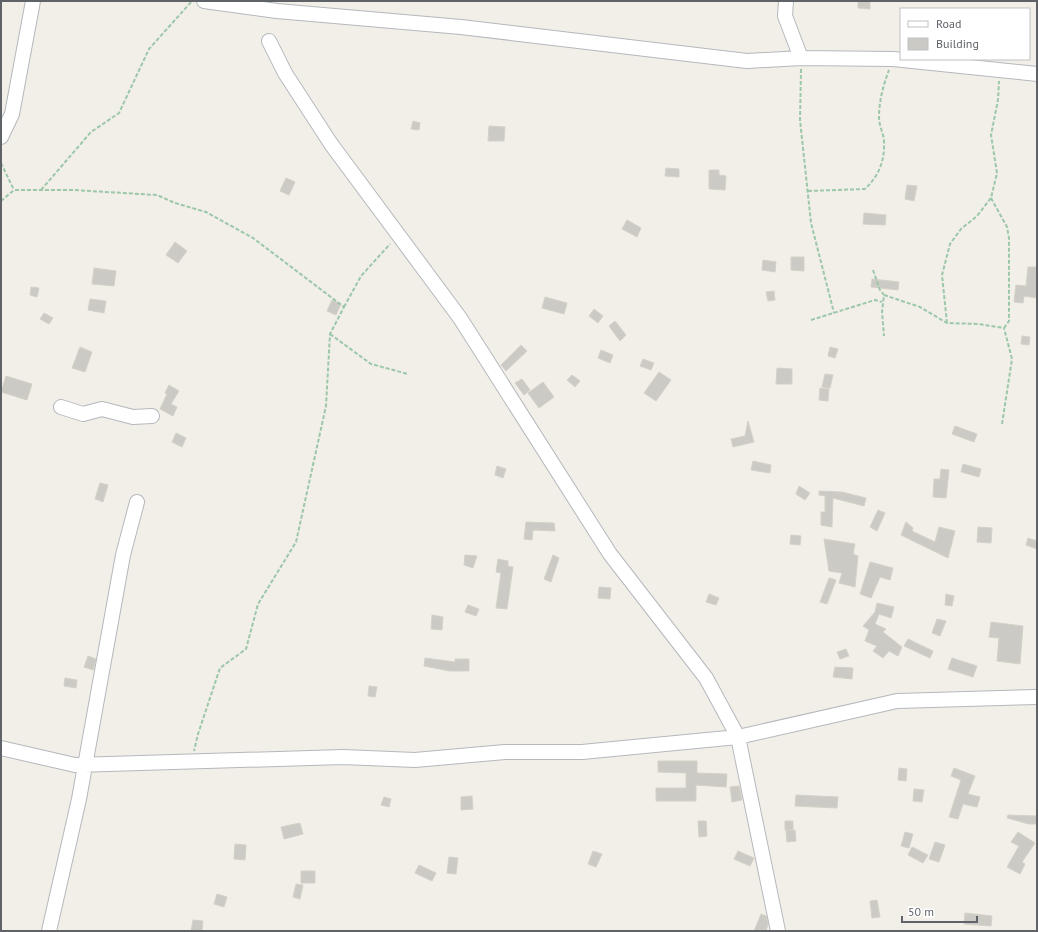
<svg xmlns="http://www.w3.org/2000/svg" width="1038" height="932" font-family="'PT Sans',sans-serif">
<rect width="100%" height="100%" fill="#f1efe8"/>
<!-- building -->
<path fill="#cccac5" stroke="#d6d1c6" d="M858,1H870V9L858,8Z
M413,121L420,123L419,130L411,129Z
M489,126L505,127L504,141H488Z
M666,168L679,169V177L665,176Z
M709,170H719V175L726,176L725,190L709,189Z
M286,178L295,182L289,195L280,191Z
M907,185L917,186L914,201L905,199Z
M864,213L886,215L885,225L863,224Z
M627,220L641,228L637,237L622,229Z
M175,242L187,251L178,263L166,255Z
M791,257H804V271L791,270Z
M763,260L776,262L775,272L762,270Z
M1028,267H1037V298L1024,296L1023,303L1014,302L1016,285L1026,286Z
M94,268L116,271L114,286L92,284Z
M872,279L899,282L898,290L871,287Z
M31,287L39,288L37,297L30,295Z
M774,291L775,300L768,301L766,292Z
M545,297L567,303L564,314L542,308Z
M90,299L106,301L104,313L88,310Z
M332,300L341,304L336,315L327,311Z
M594,309L603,316L598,323L589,316Z
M44,313L53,318L49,324L40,319Z
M615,321L626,335L620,341L609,326Z
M1022,336L1030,337L1029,345L1021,344Z
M521,345L527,351L506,371L501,365Z
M80,347L92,352L85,372L72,368Z
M830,347L838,349L835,358L828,356Z
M601,350L613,355L610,363L598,358Z
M643,359L654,363L651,370L640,366Z
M777,368L792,369V384H776Z
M659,372L671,380L656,401L644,393Z
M825,374L833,375L830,388L822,387Z
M572,375L580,381L575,387L567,380Z
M6,376L32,384L27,400L1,392Z
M522,379L530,390L524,395L515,383Z
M543,382L554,397L539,408L528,393Z
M169,385L179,391L171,404L177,407L173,416L160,409L167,394L165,393Z
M820,388L829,389L828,401L819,400Z
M748,421L754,442L733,447L731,439L745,436Z
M955,426L977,434L974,442L952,434Z
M176,433L186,438L182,447L172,442Z
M753,461L771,465L770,473L751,470Z
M963,464L981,469L979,477L961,472Z
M497,466L506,469L503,478L495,475Z
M941,469L949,470L946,498L933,497L934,479H940Z
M100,483L108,485L103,502L95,499Z
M799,486L810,493L805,500L796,494Z
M819,491L842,492L866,498L864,506L833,498L832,527L821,525V512H825V496L819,495Z
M878,510L885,513L877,531L870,527Z
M526,522L554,523L555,531L533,530L532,540L524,539Z
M906,522L913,528L912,531L935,542L939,527L955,531L948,558L901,535Z
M978,527L992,528L991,543L977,542Z
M791,535L801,536L800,545L790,544Z
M1028,538L1037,541V549L1026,545Z
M824,539L855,544L853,554L858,556L855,587L839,583L842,573L829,571Z
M465,555L477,556L473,568L464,565Z
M553,555L559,558L551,582L544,579Z
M498,559L508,561V566L513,567L507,609L496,608L501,573L496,572Z
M870,562L893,568L890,580L880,577L871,598L860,594Z
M829,578L836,580L827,604L820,602Z
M599,587L611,588L610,599L598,598Z
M709,594L719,598L716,605L706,602Z
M946,594L954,596L952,606L945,605Z
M877,603L894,607L891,618L879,614L875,624L886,629L883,632L902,647L898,656L889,651L883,658L873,651L877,646L865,641L869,630L863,626L875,612Z
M468,605L479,609L476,616L465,612Z
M432,615L443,617L442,630L431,629Z
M937,619L946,621L940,636L932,633Z
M991,622L1023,626L1020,664L997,661L999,638L989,637Z
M908,639L933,651L930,658L904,646Z
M846,649L849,656L840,659L837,652Z
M88,656L96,659L93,670L84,667Z
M425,658L455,662V659H469V671H450L424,666Z
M952,658L977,666L973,677L948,669Z
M835,667L853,668L852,679L833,677Z
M65,678L77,680L76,688L64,686Z
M369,686L377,687L375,697L368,696Z
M658,761H697V773L727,774L726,787L696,785V801H656V788H686V773L658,772Z
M899,768L907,769L906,781L898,780Z
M954,768L975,776L968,794L980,797L977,807L963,804L958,819L949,817L961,780L951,776Z
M739,786L742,800L732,802L730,787Z
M914,789L924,790L922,802L913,801Z
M796,795L838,797L837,808L795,806Z
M472,796L473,809L461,810V797Z
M384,797L391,799L389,807L381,805Z
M1008,815L1037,816V824H1029L1007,818Z
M698,821H706L707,836L699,837Z
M785,821H793V830H785Z
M300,823L303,834L284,839L281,827Z
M786,830H795L796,841L787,842Z
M905,832L913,834L909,848L901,846Z
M1018,832L1035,843L1022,862L1025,864L1020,874L1007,867L1019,846L1011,842Z
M935,842L945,845L939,862L929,859Z
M235,844L246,845L245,860L234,859Z
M912,847L928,855L923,863L908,855Z
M593,851L602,854L596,867L588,864Z
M738,851L754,858L750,866L734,859Z
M449,857L458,858L456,874L447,873Z
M419,865L436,873L432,881L415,873Z
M301,871H315V883H301Z
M296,884L303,885L300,899L293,897Z
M217,894L227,897L224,907L214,904Z
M877,900L880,917L872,918L870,901Z
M965,913L992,916L991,926L964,924Z
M761,914L766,916L768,924L766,931H754Z
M193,920L203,921L202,931H191Z"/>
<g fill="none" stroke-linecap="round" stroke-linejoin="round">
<defs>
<path id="minor" d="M204,1L277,11L461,27L747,61L801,58L893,59L1037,74
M786,1L785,16L801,58
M269,41L285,73L331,144L460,318L610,554L706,678L738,737L778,931
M1,137L12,114L33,1
M61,407L83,414L102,409L133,417L152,416
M1,748L75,765L343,757L415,760L505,752H582L738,737L897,701L1037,697
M49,931L79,799L123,555L137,502"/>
</defs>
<!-- minor casing -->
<use href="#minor" stroke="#b5b8bc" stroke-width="16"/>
<!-- path -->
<path stroke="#9cc7a9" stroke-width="2" stroke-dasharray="4 2" stroke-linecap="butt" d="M801,69L800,120L811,223L834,313
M1,163L14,190
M41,190L91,132L119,113L149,49L192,1
M808,191L865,189C878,177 885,161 884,142C884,134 879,126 879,118C879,101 883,86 889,70
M991,198L1007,227L1009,238V321L1004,328
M1,201L14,190H73L157,195L175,203L206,212L253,238L344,307L330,334L326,406L296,542L258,604L246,649L220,668L198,734L194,751
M873,270L880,290L884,295L882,312L884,336
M884,295L920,307L947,323L978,324L1004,328
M344,307L361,276L390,244
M811,320L875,300L882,302
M947,323L942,275L950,244L961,229L977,216L991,198L997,173L991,135L998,100L999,81
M330,334L371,364L408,374
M1002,424L1012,359L1004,328"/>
<!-- minor -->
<use href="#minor" stroke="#fff" stroke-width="14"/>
</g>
<!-- border -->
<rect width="1038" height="932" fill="none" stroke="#5f6368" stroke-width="4"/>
<!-- legend -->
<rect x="900" y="8" width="130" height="52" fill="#ffffff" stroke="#bfc1c3"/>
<rect x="908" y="21" width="20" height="6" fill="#ffffff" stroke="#bfc1c3"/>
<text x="936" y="28" font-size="12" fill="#5f6368">Road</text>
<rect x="908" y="38" width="20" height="12" fill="#cccac5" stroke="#bfc1c3"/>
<text x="936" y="48" font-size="12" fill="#5f6368">Building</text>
<!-- scale -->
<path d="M902 916v6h75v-6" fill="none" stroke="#5f6368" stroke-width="2"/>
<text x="908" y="916" font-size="12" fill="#5f6368" stroke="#ffffff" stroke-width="3" paint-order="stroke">50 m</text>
</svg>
